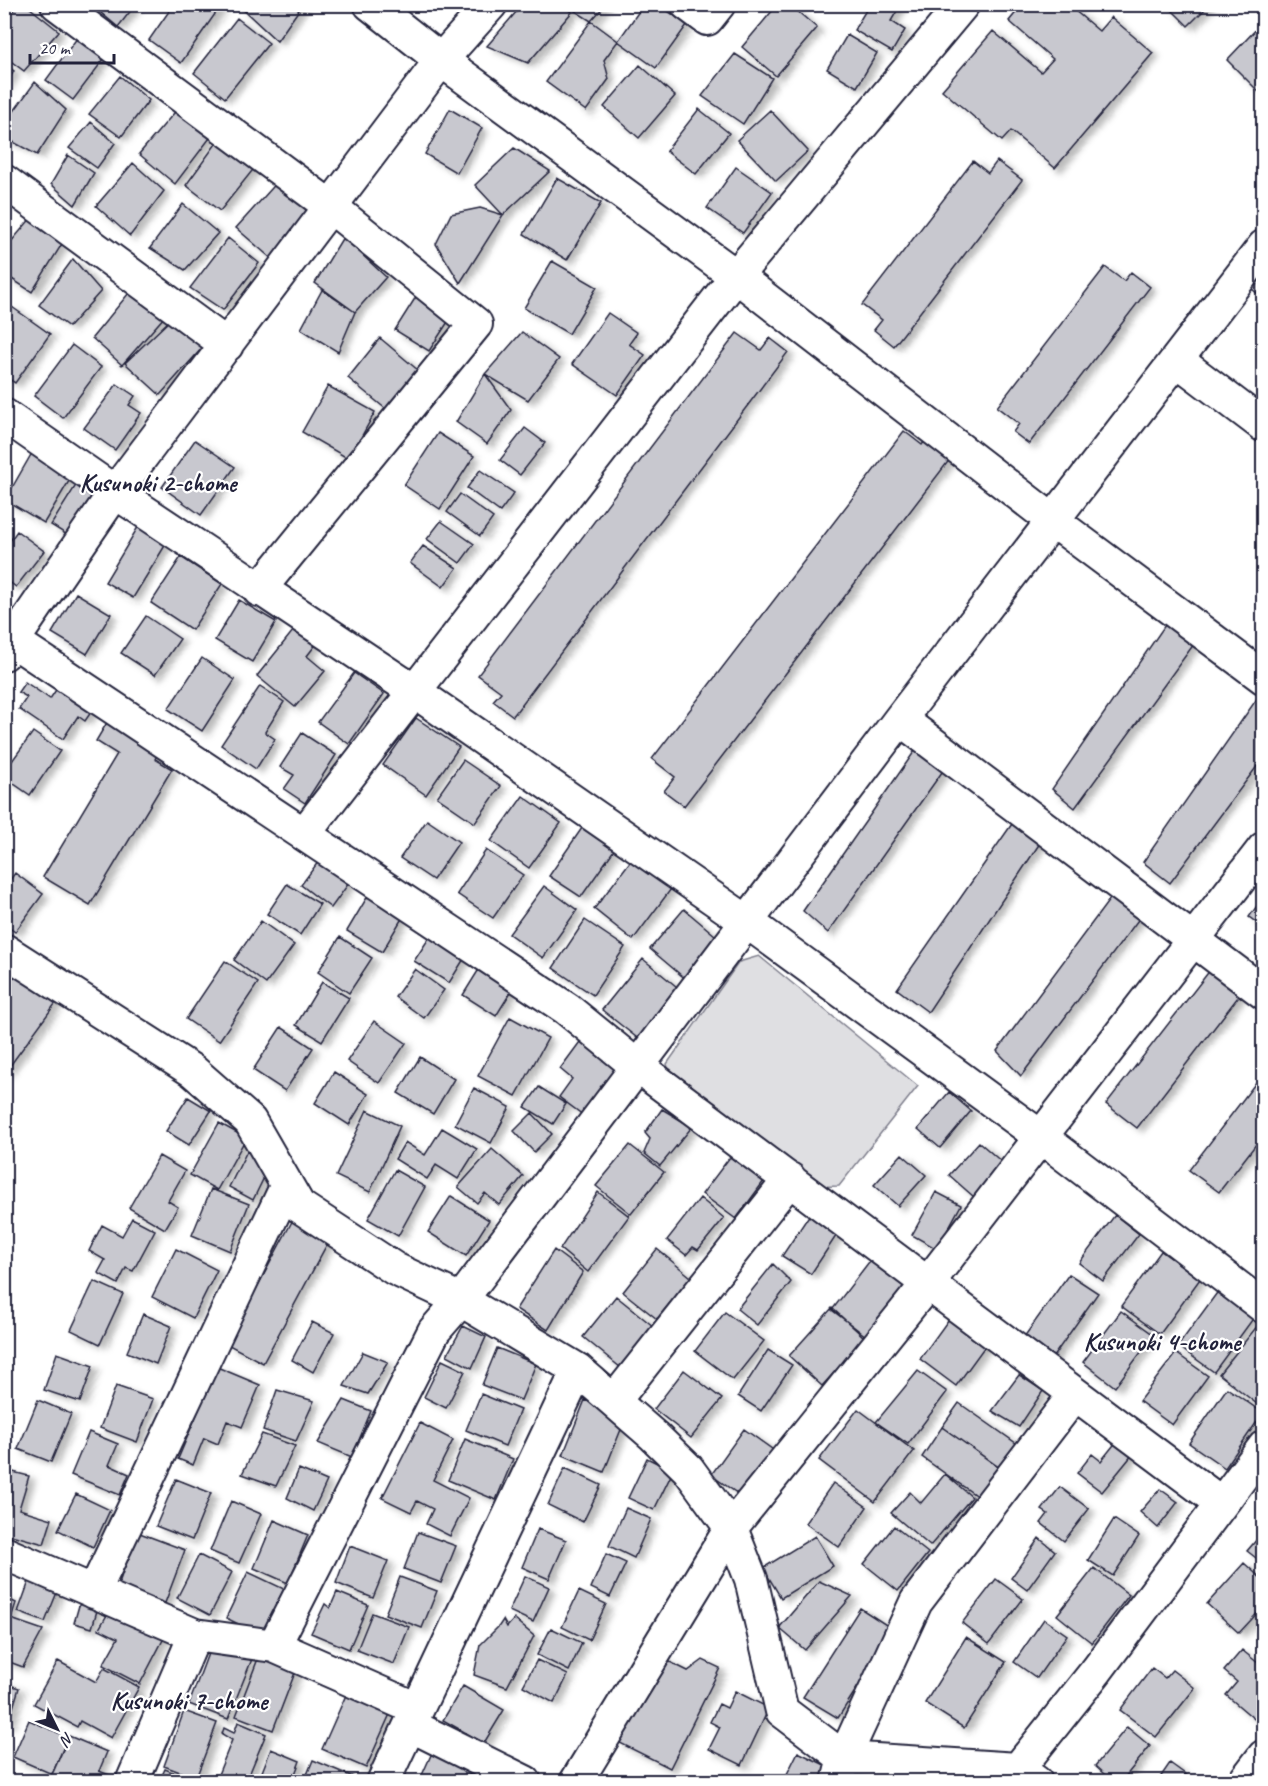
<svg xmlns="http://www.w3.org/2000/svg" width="1268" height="1786" font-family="Caveat,sans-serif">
<defs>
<filter id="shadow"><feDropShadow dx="6" dy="4" stdDeviation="3" flood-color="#0004"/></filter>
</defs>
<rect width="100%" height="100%" fill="#fff"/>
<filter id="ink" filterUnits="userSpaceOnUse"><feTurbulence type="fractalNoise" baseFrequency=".0167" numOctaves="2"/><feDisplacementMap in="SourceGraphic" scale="12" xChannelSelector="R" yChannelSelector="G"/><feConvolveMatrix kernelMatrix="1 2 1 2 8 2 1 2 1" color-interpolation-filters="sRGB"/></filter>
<g filter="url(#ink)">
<!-- green -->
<path fill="#dfdfe2" stroke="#80808e" stroke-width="1.5" d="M759,956L918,1086L839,1186L810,1187L671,1078L667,1064L739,962Z"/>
<!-- building -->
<path fill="#c8c8cf" stroke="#22223b" stroke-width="1.5" filter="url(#shadow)" d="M20,4H25L59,31L24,71L4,56V18Z
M96,4H136L118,27L94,7Z
M174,4H222L181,63L149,40Z
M237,4H303L277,41Z
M523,4H563L572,12L528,63L487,46Z
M564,4H606L591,21Z
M644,4H658L687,25L656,68L618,41Z
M778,4H789L817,28L776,76L742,47Z
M872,4H901L891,21L905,30L892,52L854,30L866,10Z
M1023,4H1067L1099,31L1111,17L1153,53L1055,168L1011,131L1002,141L942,90L993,31L1041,72L1053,59L1009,21Z
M1166,4H1210L1188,26Z
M237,18L269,43L225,98L194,73Z
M591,21L618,41L604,60L609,79L586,111L546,82Z
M1264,21V97L1227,60Z
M83,30L110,51L73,100L46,80Z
M847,35L877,53L857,87L827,69Z
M735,54L772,78L743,124L702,96Z
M4,64L14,71L4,87Z
M640,65L675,96L639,138L604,107Z
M120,76L149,100L121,137L89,114Z
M35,82L66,110L37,155L4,137V125Z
M180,106L216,130L175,184L139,154Z
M450,109L482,128L457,173L425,154Z
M699,109L729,133L696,174L666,151Z
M770,110L808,151L776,181L737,140Z
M91,122L115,143L97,168L69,148Z
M218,141L256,166L220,211L186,185Z
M514,148L550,171L503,215L475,185Z
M68,155L94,173L75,205L51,184Z
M973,161L988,173L997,161L1022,180L894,346L874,330L882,320L862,305Z
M133,163L164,191L130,236L96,206Z
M736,167L772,192L743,233L707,208Z
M281,178L318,210L273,260L236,228Z
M557,178L601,203L567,260L524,234Z
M183,204L218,233L185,270L150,248Z
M480,208L503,215L460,283L436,244L451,214Z
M32,217L62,244L32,292L4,274V250Z
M343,237L386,277L355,312L315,283Z
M228,238L259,263L223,310L190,288Z
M73,259L101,291L69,327L39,305Z
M552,261L597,287L569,334L524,308Z
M552,261L597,287L569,334L524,308Z
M1105,267L1124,281L1131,272L1150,287L1029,444L1013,432L1019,424L997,407Z
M1264,272V299L1252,289Z
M133,288L165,316L122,365L92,338Z
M322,290L355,312L338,352L301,329Z
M419,292L457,308L429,351L395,330Z
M12,307L50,334L15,383L4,376V318Z
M608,313L637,333L629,344L645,355L617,395L572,364Z
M170,320L203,347L160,395L125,363Z
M522,332L559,359L528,400L485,374Z
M737,333L761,350L770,338L788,352L513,716L493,701L501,692L478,675Z
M380,338L419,371L387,410L348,378Z
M72,345L101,367L63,418L34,396Z
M485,374L511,410L487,444L456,422Z
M117,384L135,396L129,405L141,413L115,450L84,428Z
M328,386L375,412L349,459L302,432Z
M525,428L545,443L520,475L500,460Z
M904,431L922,445L932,431L957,450L684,806L664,791L675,777L652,759Z
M438,433L474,456L440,509L404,485Z
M40,439L78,466L44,523L5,500Z
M195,440L235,467L201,515L162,487Z
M480,470L514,493L500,512L467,488Z
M78,482L101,498L72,538L51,525Z
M460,494L493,518L480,536L447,512Z
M441,521L474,544L460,563L427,539Z
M138,527L166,544L133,598L105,582Z
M17,531L44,551L16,587L4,578V549Z
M423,546L457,568L443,587L410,563Z
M181,557L222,584L192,630L151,603Z
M76,593L111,614L87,654L52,633Z
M239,600L276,622L252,662L215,640Z
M1174,612L1202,633L1075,808L1052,789Z
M146,616L180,639L155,675L121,653Z
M297,626L317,643L307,656L325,671L295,707L257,676Z
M202,658L235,680L202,731L168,709Z
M354,673L384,694L349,744L318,722Z
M63,679L98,702L85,721L78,716L63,739L19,709L27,697L18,692L25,682L50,699Z
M260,686L284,702L265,732L275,739L256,769L221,745Z
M1263,690L1264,757L1170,883L1143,862Z
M416,718L459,747L426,795L383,765Z
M109,719L160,750L155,759L172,769L90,905L43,877L117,754L96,741Z
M33,732L60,751L30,795L4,777V772Z
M302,733L336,755L305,803L284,789L294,775L280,767Z
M921,742L952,758L828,933L803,911Z
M463,760L501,786L475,823L437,797Z
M523,796L561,823L529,868L491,841Z
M1021,811L1044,837L928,1012L897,989Z
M427,820L459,842L433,880L400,858Z
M582,828L614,850L581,897L549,876Z
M486,850L523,875L493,918L457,894Z
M324,854L354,876L331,908L301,885Z
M632,859L671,889L633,940L594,909Z
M15,873L43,894L15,932L4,924V888Z
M287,884L320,904L300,935L267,914Z
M544,886L577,910L543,958L509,934Z
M1115,892L1144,912L1021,1076L997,1051Z
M369,894L404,915L382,952L347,931Z
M1264,896V928L1249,917Z
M684,909L722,941L688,981L650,949Z
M585,920L625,947L593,995L553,968Z
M261,921L294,945L266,984L234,960Z
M433,932L467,954L449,983L414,961Z
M340,937L372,958L349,993L318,972Z
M643,959L682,991L641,1041L602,1010Z
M225,961L258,983L219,1041L186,1019Z
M1214,965L1245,988L1137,1128L1106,1104Z
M481,966L514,987L496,1016L463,995Z
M415,969L444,990L424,1018L395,997Z
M17,970L58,1000L4,1074V987Z
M322,982L349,998L322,1041L296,1025Z
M510,1017L548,1038L516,1096L478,1076Z
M374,1021L406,1043L379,1083L347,1061Z
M281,1027L313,1048L285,1091L253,1070Z
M585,1035L626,1066L587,1118L559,1097L572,1079L560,1069Z
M420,1057L454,1079L433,1114L398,1093Z
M334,1072L368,1094L349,1125L315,1103Z
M1264,1072V1134L1219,1192L1189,1170Z
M539,1087L566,1104L553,1124L525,1107Z
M474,1088L510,1107L491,1143L455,1124Z
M949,1092L971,1111L940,1148L918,1129Z
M188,1097L211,1111L189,1145L166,1131Z
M662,1109L692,1127L660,1166L644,1153L650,1139L645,1133Z
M367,1110L400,1126L370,1192L336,1176Z
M532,1113L552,1134L534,1152L514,1131Z
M219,1123L246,1138L217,1190L190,1175Z
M442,1128L477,1149L458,1179L436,1165L427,1179L395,1159L405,1142L425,1155Z
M979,1142L1004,1164L974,1197L949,1175Z
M630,1145L664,1172L631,1214L596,1186Z
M492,1149L523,1176L499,1205L485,1193L477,1203L458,1187Z
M247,1151L271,1163L253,1200L229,1187Z
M902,1154L926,1175L898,1206L874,1185Z
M159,1156L185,1171L168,1201L178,1207L165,1229L129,1208Z
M730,1157L764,1181L736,1219L702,1194Z
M395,1170L425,1187L398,1236L368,1219Z
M211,1189L249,1204L230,1251L192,1235Z
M598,1192L629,1216L588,1272L560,1249Z
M936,1192L961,1205L937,1249L912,1235Z
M451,1196L489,1220L466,1256L428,1232Z
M700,1198L724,1218L698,1250L693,1247L686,1255L667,1240Z
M816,1205L844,1224L811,1274L782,1256Z
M296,1214L333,1233L263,1363L227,1344Z
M1115,1215L1139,1234L1103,1281L1079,1263Z
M132,1218L155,1230L133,1271L126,1268L118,1284L98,1273L105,1260L89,1251L102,1225L122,1236Z
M176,1249L217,1270L193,1318L152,1297Z
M657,1249L691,1277L657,1319L623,1292Z
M554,1250L583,1272L548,1330L516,1309Z
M1161,1251L1200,1279L1160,1334L1121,1306Z
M872,1258L907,1284L866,1336L832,1310Z
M773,1264L791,1282L757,1325L737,1309Z
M1069,1274L1098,1293L1048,1364L1019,1344Z
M94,1281L123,1294L100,1344L71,1330Z
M1219,1290L1255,1316L1214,1372L1178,1346Z
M616,1296L659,1331L626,1372L583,1337Z
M832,1308L865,1338L822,1386L789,1356Z
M1121,1311L1154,1335L1115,1387L1083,1362Z
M725,1312L764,1341L733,1380L695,1351Z
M143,1314L171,1326L156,1364L127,1352Z
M951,1316L988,1342L956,1386L920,1359Z
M1262,1320L1264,1322L1262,1408L1219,1374Z
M312,1322L334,1333L313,1372L292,1360Z
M463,1326L486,1337L472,1368L447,1355Z
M497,1348L536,1364L521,1400L482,1385Z
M768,1350L792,1365L761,1411L738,1396Z
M363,1352L388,1362L368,1394L344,1386Z
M57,1353L93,1366L80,1402L44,1390Z
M1176,1353L1208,1376L1172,1425L1139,1401Z
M442,1360L465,1371L446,1408L424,1397Z
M217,1367L260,1385L242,1427L227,1421L218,1444L204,1438L193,1465L178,1459Z
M684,1370L722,1399L691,1438L654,1409Z
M918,1371L947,1392L908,1444L876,1422Z
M1019,1375L1043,1391L1019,1427L992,1411Z
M116,1386L153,1399L137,1442L100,1428Z
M1227,1388L1263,1413L1225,1468L1189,1443Z
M277,1390L314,1401L296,1441L263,1430Z
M481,1394L520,1410L505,1446L466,1430Z
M38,1400L71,1414L51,1462L18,1449Z
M344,1400L371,1411L352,1457L318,1443Z
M585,1400L626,1417L604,1472L563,1455Z
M959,1403L1020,1446L1003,1470L942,1427Z
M858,1409L914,1451L875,1502L819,1460Z
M420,1423L453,1440L433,1480L469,1498L450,1536L426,1524L433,1509L417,1501L411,1512L382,1498Z
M942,1427L1005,1472L981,1499L922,1457Z
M744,1429L776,1452L744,1498L711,1475Z
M89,1432L118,1444L109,1465L129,1474L120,1495L71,1475Z
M262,1434L295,1446L276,1486L242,1474Z
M465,1439L513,1459L496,1500L448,1480Z
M1117,1441L1133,1454L1102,1492L1077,1473L1092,1454L1101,1461Z
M647,1458L673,1471L654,1510L628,1498Z
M565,1468L601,1485L583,1522L548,1505Z
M299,1469L327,1481L313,1511L287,1498Z
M9,1471L29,1476L19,1509L52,1519L44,1544L4,1533V1486Z
M945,1474L972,1497L930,1546L891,1513L910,1492L921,1503Z
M176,1479L211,1493L192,1540L156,1526Z
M833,1483L867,1507L839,1547L805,1523Z
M1060,1487L1089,1509L1064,1541L1041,1523L1048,1514L1042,1510Z
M1160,1489L1178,1502L1158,1528L1140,1512Z
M76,1494L110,1510L93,1547L58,1530Z
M231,1501L261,1514L239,1563L210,1551Z
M626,1508L651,1519L634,1558L609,1546Z
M1114,1519L1139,1536L1113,1576L1088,1560Z
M274,1520L308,1535L288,1583L254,1568Z
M894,1526L928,1553L898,1591L864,1564Z
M538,1529L566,1540L549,1579L522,1567Z
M1264,1531V1564L1247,1551Z
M137,1532L185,1550L165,1603L118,1586Z
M418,1532L456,1546L441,1583L404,1569Z
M815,1536L833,1566L781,1598L763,1568Z
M1039,1538L1055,1551L1027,1590L1011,1578Z
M350,1546L388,1561L373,1598L336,1583Z
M606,1554L626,1563L610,1597L591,1588Z
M199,1555L232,1572L210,1615L177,1598Z
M1244,1563L1264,1581V1606L1239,1633L1207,1604Z
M1094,1568L1129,1595L1092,1643L1057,1615Z
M248,1572L284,1589L261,1635L226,1618Z
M32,1573L60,1585L45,1622L18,1612Z
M525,1576L549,1587L533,1622L509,1611Z
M400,1577L437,1591L422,1628L385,1614Z
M996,1579L1023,1599L989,1644L962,1623Z
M819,1581L852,1596L805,1650L779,1628Z
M579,1591L606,1604L589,1640L562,1627Z
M337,1592L368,1605L349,1649L311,1633L325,1604L330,1608Z
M4,1597L16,1603L9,1624L4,1622Z
M80,1602L98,1607L92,1628L74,1623Z
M111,1608L165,1636L140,1684L103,1665L118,1638L99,1629Z
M860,1608L894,1630L838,1718L803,1697Z
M372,1613L409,1627L394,1664L357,1650Z
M11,1619L43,1630L23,1667L4,1660V1633Z
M514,1619L534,1636L507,1687L474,1675L480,1645L499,1626L503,1620L507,1627Z
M1044,1619L1067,1635L1037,1678L1014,1662Z
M551,1628L582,1643L569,1671L537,1655Z
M966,1637L1006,1662L964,1728L925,1703Z
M212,1643L252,1659L228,1719L189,1704Z
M1242,1650L1264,1668V1718L1259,1723L1226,1695L1237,1682L1224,1671Z
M259,1656L296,1670L273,1730L236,1716Z
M660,1657L688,1671L703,1660L720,1668L670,1768L618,1742Z
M660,1657L688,1671L703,1660L720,1668L670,1768L618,1742Z
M537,1660L568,1675L554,1703L523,1686Z
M58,1661L96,1682L104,1668L139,1687L111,1738L80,1721L77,1727L34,1704Z
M1152,1668L1165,1678L1172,1670L1195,1688L1156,1737L1120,1710Z
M4,1683L19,1688L8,1724L4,1723Z
M350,1686L394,1705L366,1768L322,1749Z
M463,1686L504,1710L484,1743L443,1720Z
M735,1691L769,1708L742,1765L709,1749L720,1727L710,1722L719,1704L727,1708Z
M184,1711L217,1723L196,1778L164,1766Z
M29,1720L68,1737L52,1774L13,1757Z
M238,1722L266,1734L246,1782H215L232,1740L222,1734L224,1728L234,1733Z
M1127,1727L1150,1746L1121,1782H1113L1095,1766Z
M69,1736L107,1752L99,1771L109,1775L106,1782H62L51,1777Z
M435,1746L474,1764L466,1782H419Z
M271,1749L300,1761L292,1782H258Z
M798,1752L831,1768L824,1782H783Z
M313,1760L358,1779L357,1782H304Z
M1170,1763L1196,1782H1157Z
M165,1769L196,1782H159Z
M862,1770H908L903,1782H858Z"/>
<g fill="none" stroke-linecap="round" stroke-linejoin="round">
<defs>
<path id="minor" d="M57,4L331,207L476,324L259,590
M370,4L441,60L736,276L1052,520L1264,678
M687,4L707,19L719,4
M4,181L227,345
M1177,360L1264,426
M4,415L115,492L414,691L746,921L1041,1137L1264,1307
M13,641L567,1009L637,1066L1221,1503
M4,654L115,492L441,60L491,4
M900,719L1264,993
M304,834L736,276L963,4
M4,950L193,1071L250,1121L299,1206L395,1269L461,1300L578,1370L654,1436L688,1469L731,1528L751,1579L782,1711L844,1758L1018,1769L1036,1782
M614,1401L790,1179
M4,1553L195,1635L274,1646L434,1331L461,1300L900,719L1264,246
M94,1592L287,1185
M274,1646L417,1709
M410,1725L525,1782
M132,1782L195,1635
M383,1782L578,1370
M576,1782L731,1528L928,1283L1264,848
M838,1782L844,1758L916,1602L1075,1394
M1013,1782L1018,1769L1097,1670L1264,1447
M1244,1782L1264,1756"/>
</defs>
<!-- minor casing -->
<use href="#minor" stroke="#22223b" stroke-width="36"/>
<!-- minor -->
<use href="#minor" stroke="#fff" stroke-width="32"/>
</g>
</g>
<g text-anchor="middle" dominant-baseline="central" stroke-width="4.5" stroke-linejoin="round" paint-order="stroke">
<!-- neighbourhood labels -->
<g font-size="26" font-weight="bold" fill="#22223b" stroke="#fff">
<text x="158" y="482">Kusunoki 2-chome</text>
<text x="1162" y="1341">Kusunoki 4-chome</text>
<text x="189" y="1700">Kusunoki 7-chome</text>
</g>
</g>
<!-- margin -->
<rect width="1268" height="1786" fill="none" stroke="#fff" stroke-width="24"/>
<rect x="12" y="12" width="1244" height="1762" fill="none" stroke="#22223b" stroke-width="2" filter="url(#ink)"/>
<!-- north arrow -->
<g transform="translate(57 1729) rotate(133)" stroke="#ffffff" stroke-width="4.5" paint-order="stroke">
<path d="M0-4.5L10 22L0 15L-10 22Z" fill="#22223b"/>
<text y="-9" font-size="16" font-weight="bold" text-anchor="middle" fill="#22223b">N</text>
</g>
<!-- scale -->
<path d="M30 54v9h84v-9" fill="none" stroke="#22223b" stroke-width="3"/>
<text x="39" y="54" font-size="18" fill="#22223b" stroke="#ffffff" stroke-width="4.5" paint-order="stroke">20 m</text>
</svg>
